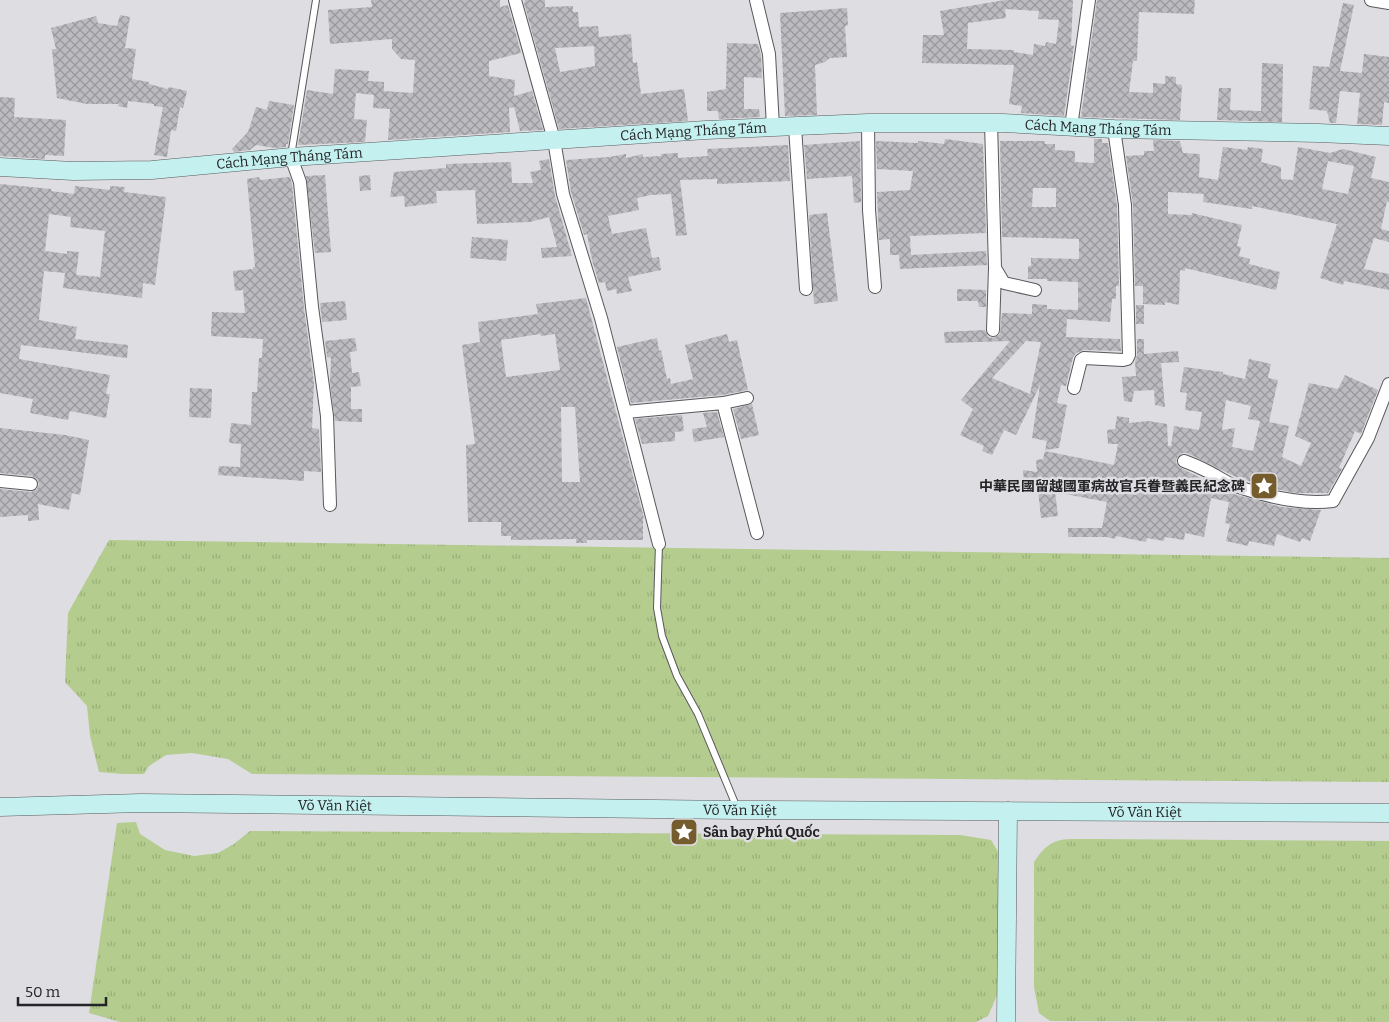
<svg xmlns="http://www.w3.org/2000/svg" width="1389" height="1022" font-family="Bitter,'Noto Sans SC',serif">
<defs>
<pattern id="grass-tufts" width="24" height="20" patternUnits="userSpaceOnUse" patternTransform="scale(1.25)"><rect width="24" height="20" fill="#b4cc8e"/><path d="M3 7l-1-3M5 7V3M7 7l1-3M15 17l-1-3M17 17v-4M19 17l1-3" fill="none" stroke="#9baf7a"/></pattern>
<pattern id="building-cross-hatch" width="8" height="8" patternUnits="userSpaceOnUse" patternTransform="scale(1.25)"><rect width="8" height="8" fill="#bcbbc0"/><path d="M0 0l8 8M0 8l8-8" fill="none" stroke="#99989c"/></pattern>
</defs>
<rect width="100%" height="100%" fill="#dddde2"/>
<!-- grass -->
<path fill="url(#grass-tufts)" d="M109,540L1389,558V782L252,774L228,759L192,753L166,755L149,766L144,774H123L99,772L90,736L87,706L65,682L68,613Z
M136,822L140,834L165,850L194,856L218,853L234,844L250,831L960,835L991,840L1000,855L997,995L988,1016L976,1022H120L89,1013L117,823Z
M1096,839L1389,841V1022L1050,1021L1039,1013L1034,987V862C1053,833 1065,840 1096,839Z"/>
<!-- building -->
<path fill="url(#building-cross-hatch)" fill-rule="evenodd" d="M371,0H500V7L508,5L521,53L489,61V76L515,80L514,96L532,91L543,130L520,131L514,107L509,108L510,132L388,140L390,109L373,108L374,95L356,93L354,119L367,120L365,142L298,145L307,90L333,94L335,69L369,71L368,81L384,82V91L413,93L415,60L401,59L392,49V39L330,44L328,10L372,7Z
M525,0H545V7L573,6V12H578L579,27L598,26L599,37L631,34L633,63L637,62L641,94L684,89L688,121L559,129L524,3ZM594,46L595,66L560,72L555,48Z
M1005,0H1073L1071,45L1074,46L1064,116L1021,113L1022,106L1009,104L1014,65L922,63L923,35H944L940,11ZM1005,9L1039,11L1038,19L1059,20L1056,44L1046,42L1045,46L1034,44L1033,55L1014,52V50L967,49L968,23L1006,18Z
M1097,0H1195L1194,14L1139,12L1137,61H1133L1129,92L1153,93V83L1165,84V76L1176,77V84L1182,85L1180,120L1081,117Z
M1343,3L1354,5L1340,71L1362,73L1364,54L1389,57V103L1384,102L1382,125L1357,124L1360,93L1340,91L1336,123H1330L1327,111L1309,109L1313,66L1329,67Z
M847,8L848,25L845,26L847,57L830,58L825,62L815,65L817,115L785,116L780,13Z
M120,15L130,17L125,48L136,49L132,79L149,82V84L168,89L169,87L187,91L183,108L180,107L176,131L171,130L167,157L154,155L163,107L154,106V104L128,101L127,108L118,106L119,104H87L57,98L52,49H56L51,28L96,16L98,23L117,26Z
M727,43L758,44L761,55L762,78L744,77V109H759L760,117L719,119L718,111H707V92L726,89Z
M1262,63L1283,64L1282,122L1217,120L1219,88H1231L1230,110L1261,111Z
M0,97L15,98L14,117L66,120L64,156L45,155V159L0,156Z
M269,101L294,105L288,144H286V147L275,148L256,145L250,150L234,152L232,149L248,132L256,107L267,110Z
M945,139L983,144L986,233L910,236L911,255L986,251L987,265L900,269L899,255H890V239L879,240L877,192L910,190L913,171L877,169L876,141L918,143V141L944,144Z
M1094,139H1102V143H1108L1117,206L1119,286H1116V299H1112L1110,322L1067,319L1066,337L1120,339L1121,351L1084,350L1076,353L1073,357L1066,386L1061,385L1057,403L1067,405L1059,448L1045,450L1047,441L1032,438L1040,385L1016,435L1004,430L992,455L982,451L984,446L960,435L973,409L961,400L1010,341L945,343L944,332L985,330L988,337L993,338L1000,334L1002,313L1032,314V304L1047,305V309L1078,310V282L1047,281V279H1028V266H1031V258L1079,259V239L1002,237L1000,141H1045V144H1055V150L1075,151V162L1094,163ZM1033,188H1056V207H1032ZM1026,341L1041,342L1030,394L992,378Z
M1153,140L1180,141L1183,153L1200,154L1199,177L1218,180L1223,147L1247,150L1248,147L1263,149L1261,162L1281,167V179L1293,180L1298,147L1330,153L1343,149L1376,157L1371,178L1389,182V202L1387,201L1381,229L1389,231V242L1374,238L1364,269L1389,274V290L1344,281L1343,285L1320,278L1337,224L1252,206V209L1203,202L1204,194L1168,192V214L1192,215V213L1242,225L1237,246L1241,247L1239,256L1250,259L1249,264L1280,272L1276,290L1185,268V271L1180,270L1179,305L1165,302V305L1143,304V286H1135L1133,205L1126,156L1144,155V151H1154ZM1328,161L1354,166L1348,194L1322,189Z
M860,141L861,202L854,203L852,176L807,179L804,145Z
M788,145L790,181L717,184V179L680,180L687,235L676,236L671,194L651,195L637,198L639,210L608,216L612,234L646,228L652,258L659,257L661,270L628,277L632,291L617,294L616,289L607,291L605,282L599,283L592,260L587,234L584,235L571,192L566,160L609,157L626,154V158L643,154V157L661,156V154L678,153V158L708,156L707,149Z
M549,159L555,196L572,256L542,258L541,248L557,247L549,217L530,222L477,224L475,190L436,191L437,203L405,207L404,196L390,197L394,172L446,168V164L511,162L512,183H533L530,172L541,170L539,161Z
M325,175L331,252L315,253L306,176Z
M370,175L371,190L360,191L359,176Z
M259,177L260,180L290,177L292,184L304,308L314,383L312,428L319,429L321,472L304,471V481L218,475L219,466L240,467L241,444L229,443L231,423L251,425L252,392H257L259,358H262L263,339L211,336L212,312L245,313L243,290L235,291L233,271L253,269V267H255L247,179Z
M0,184L51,189V191L74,194L75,186L110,190V186L125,187L124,192L166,197L155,285L143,283L142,298L63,288L65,273L44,271L39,320L77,327L75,339L128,345L127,358L21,345L19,359L110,375L106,394H110L106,418L70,411L68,420L30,413L33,399L0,393ZM49,214L71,217L70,227L105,231L100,277L76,275L79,252L67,251V254L45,251Z
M827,213L838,301L814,304L809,215Z
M472,237L508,240L506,261L470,258Z
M957,289L986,290V307H979L978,301H957Z
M586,298L644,518H643V540H587V543H576V539L511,540V536H501V522H468L466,445L475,444L462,345L480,342L478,322L538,314L536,304ZM540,334L541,336L555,334L560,370L506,377L501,340ZM561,407H575L580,482H562Z
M345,301L347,320L322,322L320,303Z
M1136,305H1144V324H1136Z
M727,334L729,342L737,340L748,390L722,395L631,403L617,347L657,338L659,351L661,350L667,379L670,378L671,384L693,379L685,345Z
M355,338L357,351L350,352L352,373L359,372L361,386L351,387V409H362V422L335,421L330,382L331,358L327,357L325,341Z
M1137,339H1144V354L1178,351L1179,362L1161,363L1165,407L1155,405L1154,390L1134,391L1132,402L1124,401L1122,377L1136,376L1135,362L1137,355Z
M1249,359L1271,364L1268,378L1278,380L1269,422L1289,426L1282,457L1301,466L1311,443L1295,436L1309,383L1338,389L1345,375L1378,390L1361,434L1355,431L1339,468L1342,469L1328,493H1296L1271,488L1236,477L1187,453H1182L1177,458L1176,463L1181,468L1230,493L1281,507L1321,510L1310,541L1302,538L1300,542L1277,534L1274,546L1249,541L1248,546L1226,541L1230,524L1225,523L1229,502L1211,498L1204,537L1185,533L1184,540L1165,537L1164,541L1147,538L1146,542L1116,536L1115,539L1107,537H1068V528H1102L1107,502L1055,492L1058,516L1041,518L1038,490L1025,492L1023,470L1037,472L1036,460L1043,459L1045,451L1114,465L1118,444H1108L1107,430L1115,429L1117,416L1129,418V423L1148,421L1167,424L1168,446H1171L1174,426L1199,430L1202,412L1185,410L1187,393L1180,392L1184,367L1223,372V374L1245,379ZM1226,400L1251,406L1248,419L1260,421L1253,451L1232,447L1235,428L1222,430Z
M190,388L212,389L211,418L189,417Z
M752,404L759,435L741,439L733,409Z
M717,412L724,437L694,442L692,429L707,427L703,413Z
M682,415L684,431L675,432V441L642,444L635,419Z
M0,428L65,435L89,440L80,495L72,493L69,510L38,504L39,520L28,521V515L0,517V489L31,492L37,489L39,484L38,480L32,476L0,473Z"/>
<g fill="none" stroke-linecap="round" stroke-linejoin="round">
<defs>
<path id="lane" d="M291,156L316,0
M659,544L657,608L662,636L677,676L698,714L737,808"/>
<path id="street" d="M515,0L554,140L563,194L601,318L659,544
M756,0L769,54L773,127
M1371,0L1389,3
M991,122L995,268L993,330
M868,123L869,210L875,287
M795,127L806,289
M1071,127L1089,0
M291,157L300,182L312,307L327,416L330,505
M995,268L1004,283L1035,290
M1074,388L1081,360L1084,358L1123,360L1127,359L1129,355L1125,205L1114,129
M723,403L757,533
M626,412L723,403L747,398
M1184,461C1193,464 1201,468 1209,472C1217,476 1225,482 1233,485C1264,496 1300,505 1333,501L1368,438L1389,384
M0,481L31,484"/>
<g id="secondary">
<path id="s1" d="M0,167L73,171L152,170L291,157L706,130L868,123H1003L1114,129L1318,133L1389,136"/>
<path id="s2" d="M0,807L141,803L738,810L1389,813"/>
<path d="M1006,1022L1008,811"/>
</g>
</defs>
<!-- lane casing -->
<use href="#lane" stroke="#59595d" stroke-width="8"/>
<!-- street casing -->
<use href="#street" stroke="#59595d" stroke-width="14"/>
<!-- secondary casing -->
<use href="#secondary" stroke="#59595d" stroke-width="19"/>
<!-- lane -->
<use href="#lane" stroke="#fff" stroke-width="6"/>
<!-- street -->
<use href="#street" stroke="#fff" stroke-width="12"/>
<!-- secondary -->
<use href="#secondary" stroke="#c4f1ef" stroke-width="18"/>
</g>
<!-- icons -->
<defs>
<symbol id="sight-square" viewBox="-11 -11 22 22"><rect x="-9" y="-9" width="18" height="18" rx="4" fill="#745c2d" stroke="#dddde2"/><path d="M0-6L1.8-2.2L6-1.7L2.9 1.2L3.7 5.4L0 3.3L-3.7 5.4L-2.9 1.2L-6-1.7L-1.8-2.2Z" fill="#fff"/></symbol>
</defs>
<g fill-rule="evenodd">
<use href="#sight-square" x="1248" y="470" width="32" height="32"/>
<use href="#sight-square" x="668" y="816" width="32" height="32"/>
</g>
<g text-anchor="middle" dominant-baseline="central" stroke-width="5" stroke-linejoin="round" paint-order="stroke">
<!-- street labels -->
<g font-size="14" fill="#242426" stroke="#dddde2">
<text stroke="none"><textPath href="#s1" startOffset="1100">Cách Mạng Tháng Tám</textPath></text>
<text stroke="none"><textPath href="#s1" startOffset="695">Cách Mạng Tháng Tám</textPath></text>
<text stroke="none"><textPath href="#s1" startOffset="290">Cách Mạng Tháng Tám</textPath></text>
<text stroke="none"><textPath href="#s2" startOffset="335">Võ Văn Kiệt</textPath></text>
<text stroke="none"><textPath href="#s2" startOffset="740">Võ Văn Kiệt</textPath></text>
<text stroke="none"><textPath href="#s2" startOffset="1145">Võ Văn Kiệt</textPath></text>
</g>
<!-- poi labels -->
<g font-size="14" font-weight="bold" fill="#242426" stroke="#dddde2" text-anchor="end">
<text x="1245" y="486">中華民國留越國軍病故官兵眷暨義民紀念碑</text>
<text x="703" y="832" text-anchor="start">Sân bay Phú Quốc</text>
</g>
</g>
<!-- scale -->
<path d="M18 997v8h88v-8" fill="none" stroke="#242426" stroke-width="2.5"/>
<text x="25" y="997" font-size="15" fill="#242426" stroke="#dddde2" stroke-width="4" paint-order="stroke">50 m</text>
</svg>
